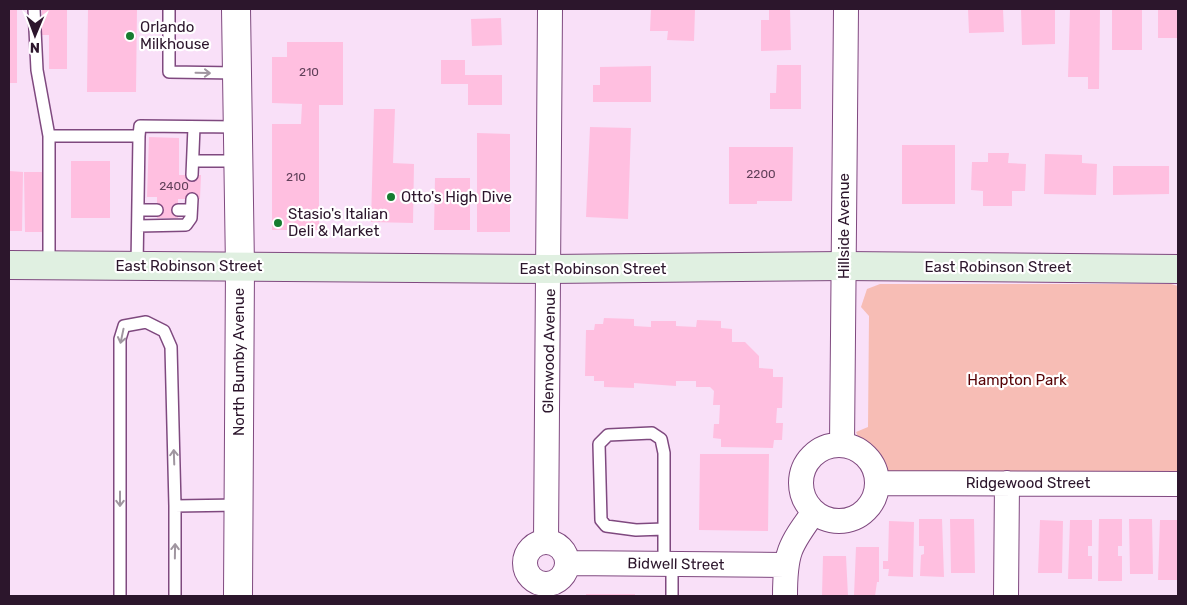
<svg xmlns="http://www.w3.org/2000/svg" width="1187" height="605" font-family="Rubik,sans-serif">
<rect width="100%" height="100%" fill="#f9e0f8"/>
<!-- green -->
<path fill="#f7bdb5" d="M880,284H1171L1178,286V475H896C871,463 866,457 856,432L868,427L869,316L861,307L867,289Z"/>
<!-- building -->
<path fill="#ffbfe0" d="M9,9H17V83H9Z
M42,9H67V69H49V35H42Z
M88,9H137L136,92H87Z
M651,9L695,10L694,41L667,40L668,31H650Z
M769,9H790L791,50L761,51V20H769Z
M968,9H1003L1004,32L969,33Z
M1021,9H1055V44L1022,45Z
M1070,9H1100L1099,89H1088V77H1068Z
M1112,9H1142V50H1112Z
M1158,9H1178V38H1158Z
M501,18L502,45L472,46L471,19Z
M287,42H343V105H319V230H272V124H301L302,104L272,103V57H287Z
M441,60H465V75H502V105H468V84H441Z
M777,65H801V109H770V93H776Z
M651,66V102H593V85H600V67Z
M374,109H395L393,163L414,164L413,223L371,222Z
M590,127L631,128L628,219L586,217Z
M477,133L510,134V232H477Z
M149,137L179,138V175H201L200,199H178V218H157V197H147Z
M902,145H955V204H902Z
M729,147H793L792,201H757V204H729Z
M988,153H1009L1008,163L1026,164L1025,191H1012V206H983V191L971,190L972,162H988Z
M1045,154L1082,155V163L1097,164L1096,195L1044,194Z
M71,161H110V218H71Z
M1113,166H1169V194L1113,195Z
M9,171L23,172L22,231H9Z
M24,172H47L48,232H25Z
M435,178H470V230H434Z
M604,318L634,319V326L651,327V321H676V326L696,327L697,320L721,321V328L732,329V342H745L759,356V368L773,369V377H783L782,408H777L776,423H783L782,440H774L773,448L721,447V439L713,438L714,424H719L720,405H713L714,391L710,387H696V381H676V386L634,383V388L604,387V381H594V376H585L586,330H594L595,324H603Z
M700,454H769L768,531L699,530Z
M919,519H942L944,577L920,576L921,555L924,554V546H919Z
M950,519H974L975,573H951Z
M1099,519H1122V546H1118V556H1122V581H1098Z
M1129,519H1152L1153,574H1130Z
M1040,520L1063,521L1062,573H1038Z
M1070,520H1092V546H1088V556H1092V579H1068Z
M1160,520H1178V580H1158Z
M889,521L914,522L913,577L888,576L889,569H883V561H888Z
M856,547H879V582H877L875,596H854Z
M823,556H846L848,596L822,595Z
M586,594H635V596H586Z"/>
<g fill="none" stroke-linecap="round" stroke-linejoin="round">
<defs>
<path id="service" d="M34,9L37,70L49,136H139L140,126L238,127
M169,9V72L237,73
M49,136V265
M193,161H238
M192,175L194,127
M138,210H157
M178,210H191
M138,226L186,225L191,218L192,199
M137,266L139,136
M175,506L239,505
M664,529L636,530L606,526L601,520L599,444L608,435L652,433L661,439L664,453V564
M120,596V339L124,326L146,322L164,331L171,347L175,506V596
M672,596V564"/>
<path id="minor" d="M842,444L846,9
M801 483a38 38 0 1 1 76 0a38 38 0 1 1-76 0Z
M878,483L1178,484
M546,542L550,9
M525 563a21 21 0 1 1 42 0a21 21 0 1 1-42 0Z
M567,563L785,565
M785,596C785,553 789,546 814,512
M1006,596L1007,483"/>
<path id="tertiary" d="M236,9L240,267L238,596"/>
<path id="secondary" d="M9,265L550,269L844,266L1178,269"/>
</defs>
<!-- service casing -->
<use href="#service" stroke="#7f497f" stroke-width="14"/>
<!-- minor casing -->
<use href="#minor" stroke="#7f497f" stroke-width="26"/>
<!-- tertiary casing -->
<use href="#tertiary" stroke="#7f497f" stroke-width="30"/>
<!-- secondary casing -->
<use href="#secondary" stroke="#7f497f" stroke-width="30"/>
<!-- service -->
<use href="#service" stroke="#fff" stroke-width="11"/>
<!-- minor -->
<use href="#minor" stroke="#fff" stroke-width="24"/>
<!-- tertiary -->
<use href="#tertiary" stroke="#fff" stroke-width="28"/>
<!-- secondary -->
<use href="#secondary" stroke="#e0f0e1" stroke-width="28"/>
</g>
<!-- one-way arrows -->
<defs><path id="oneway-shaft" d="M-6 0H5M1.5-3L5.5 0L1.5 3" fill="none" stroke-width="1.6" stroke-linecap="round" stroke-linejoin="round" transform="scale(1.25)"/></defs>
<g stroke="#a096a0">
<use href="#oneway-shaft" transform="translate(203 73) rotate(1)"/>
<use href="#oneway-shaft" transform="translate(122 336) rotate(102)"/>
<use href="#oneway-shaft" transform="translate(174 457) rotate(-92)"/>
<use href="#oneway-shaft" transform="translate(120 499) rotate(90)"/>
<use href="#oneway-shaft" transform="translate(175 551) rotate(-89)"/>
</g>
<!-- markers -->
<g fill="#177c30" stroke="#fff" stroke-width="2">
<circle cx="130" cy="36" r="5"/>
<circle cx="391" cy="197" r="5"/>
<circle cx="278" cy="223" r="5"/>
</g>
<g text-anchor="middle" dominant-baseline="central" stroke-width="4.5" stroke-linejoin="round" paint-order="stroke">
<!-- number labels -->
<g font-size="12" fill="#614059">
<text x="309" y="72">210</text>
<text x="761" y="174">2200</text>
<text x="296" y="177">210</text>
<text x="174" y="186">2400</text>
</g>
<!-- poi labels -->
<g font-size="15" fill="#2c162c" stroke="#fff" text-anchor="start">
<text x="140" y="27">Orlando<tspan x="140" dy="17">Milkhouse</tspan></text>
<text x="401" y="197">Otto's High Dive</text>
<text x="288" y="214">Stasio's Italian<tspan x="288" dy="17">Deli &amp; Market</tspan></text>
</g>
<!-- street labels -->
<g font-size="15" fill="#2c162c" stroke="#fff">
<text transform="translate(844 226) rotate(-90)">Hillside Avenue</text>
<text x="189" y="266">East Robinson Street</text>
<text x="998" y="267">East Robinson Street</text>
<text x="593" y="269">East Robinson Street</text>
<text transform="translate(549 351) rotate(-89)">Glenwood Avenue</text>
<text transform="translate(239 362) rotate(-90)">North Bumby Avenue</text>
<text x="1028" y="483">Ridgewood Street</text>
<text transform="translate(676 564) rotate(1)">Bidwell Street</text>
</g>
<!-- park labels -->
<g font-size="15" fill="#570306" stroke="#fff">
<text x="1017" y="380">Hampton Park</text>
</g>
</g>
<!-- border -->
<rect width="1187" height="605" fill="none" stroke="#2c162c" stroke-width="20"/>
<!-- north arrow -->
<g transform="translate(35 35) rotate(181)" stroke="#ffffff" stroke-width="4" paint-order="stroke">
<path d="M0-4L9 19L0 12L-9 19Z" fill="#2c162c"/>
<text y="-8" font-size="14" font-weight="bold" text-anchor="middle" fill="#2c162c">N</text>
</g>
</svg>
